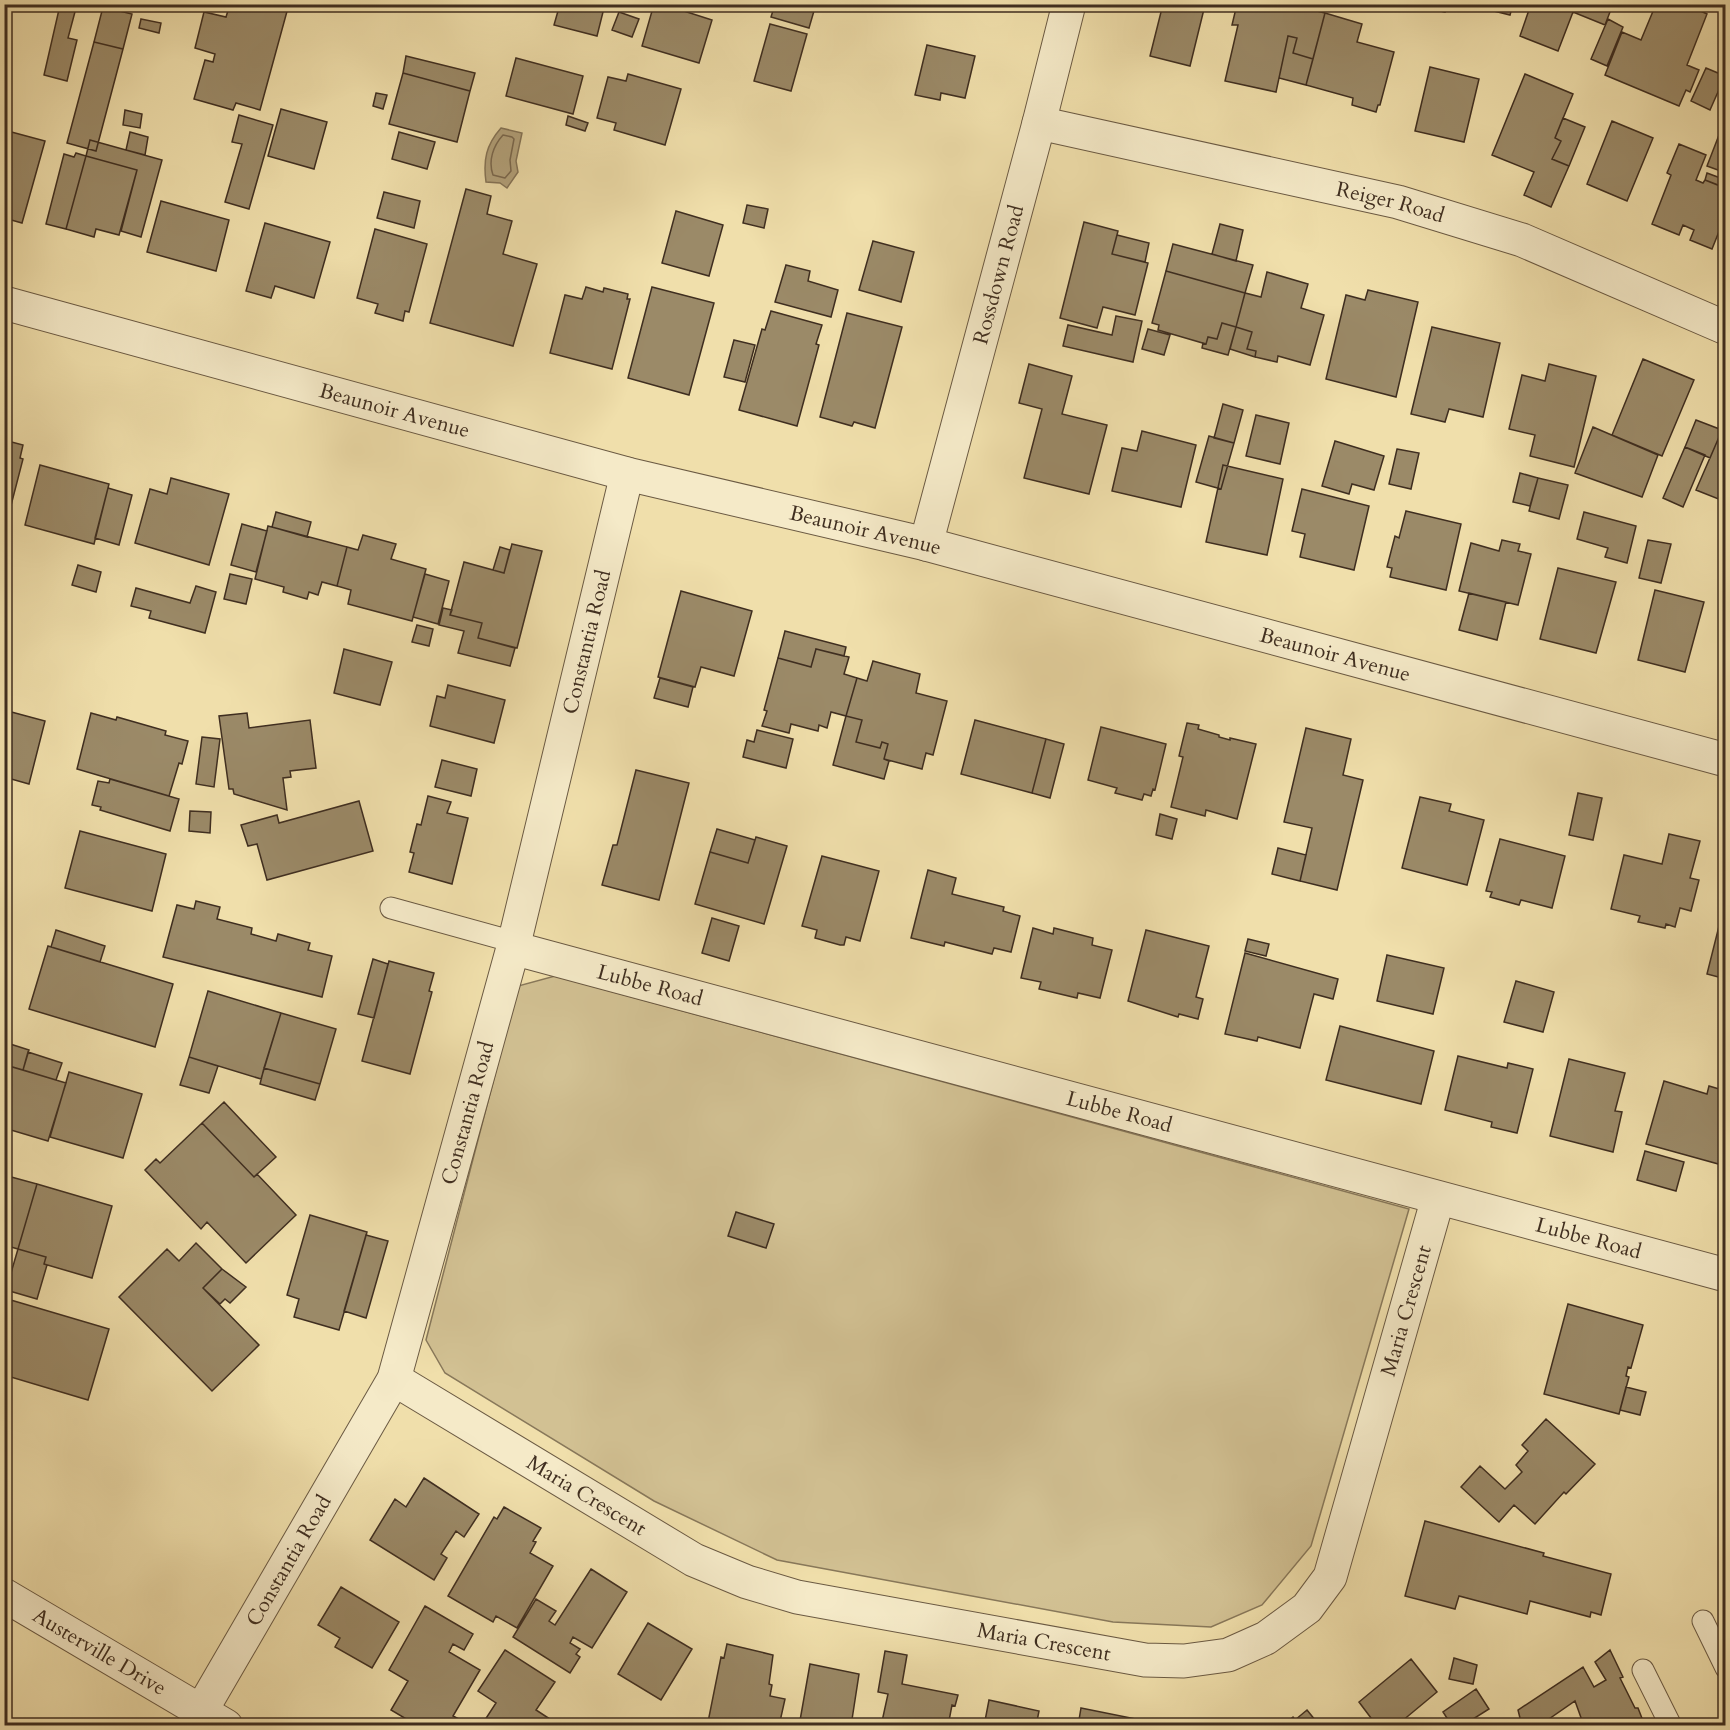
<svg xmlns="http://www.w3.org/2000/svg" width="1730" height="1730" font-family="Cardo,serif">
<rect width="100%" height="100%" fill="#f0dfab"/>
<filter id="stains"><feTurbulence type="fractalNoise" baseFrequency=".00333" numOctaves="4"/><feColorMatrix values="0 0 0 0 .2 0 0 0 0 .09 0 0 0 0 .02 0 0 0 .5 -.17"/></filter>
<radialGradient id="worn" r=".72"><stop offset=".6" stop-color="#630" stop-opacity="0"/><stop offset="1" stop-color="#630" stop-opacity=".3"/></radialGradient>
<!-- green -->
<path fill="#d2c193" stroke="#88785a" stroke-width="1.5" d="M555,976L1409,1209L1311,1546L1262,1605L1211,1627L1113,1622L777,1560L654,1501L445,1373L426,1340L518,986Z"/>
<!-- water -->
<path fill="#b4a37c" stroke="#857457" stroke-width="1.5" d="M501,128L522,133L516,161L518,172L507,188L500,183L486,182C483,160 486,145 501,128Z"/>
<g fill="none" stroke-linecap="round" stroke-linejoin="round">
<!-- shore -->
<path stroke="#7a684e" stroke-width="1.5" d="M503,135L512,137L514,139L510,160L511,171L505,178L493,175C488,161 493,146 503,135Z"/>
</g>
<!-- building -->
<path fill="#9b8a68" stroke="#3f2e20" stroke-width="1.5" d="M230,4H289L260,110L236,103L233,110L194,99L205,60L213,62L215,54L195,48L204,12L226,17Z
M560,4H605L597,36L554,25Z
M654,4H662L712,20L699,63L642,46Z
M775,4H816L809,28L771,17Z
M847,4H875L873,11Z
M1163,4H1213L1212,7L1205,5L1190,66L1150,56Z
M1237,4H1288L1325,13L1313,59L1293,53L1297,38L1288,36L1276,92L1225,81L1238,25H1232Z
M1428,4H1447L1445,12L1427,8Z
M1466,4H1513L1510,15Z
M1531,4H1613L1605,25L1573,12L1558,51L1520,36Z
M1656,4H1686L1707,14L1687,65L1699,70L1690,92L1686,90L1679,106L1605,75L1622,32L1641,40Z
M60,5L76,8L68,38L77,40L67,81L44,75Z
M103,7L132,14L123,49L94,42Z
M619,12L639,19L632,37L612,30Z
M1325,13L1362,24L1357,42L1394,52L1380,105H1378L1376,112L1352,105L1353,98L1306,85Z
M141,19L161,23L159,33L139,28Z
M1608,19L1623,27L1607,66L1591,59Z
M770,24L807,34L791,91L754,81Z
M1288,36L1297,38L1293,53L1313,59L1306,85L1279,78Z
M94,42L123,49L96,151L67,143Z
M927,45L975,56L965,98L941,93L940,100L915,95Z
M406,56L475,73L470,91L403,73Z
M516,58L583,76L573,114L506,96Z
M1430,67L1479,79L1464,142L1415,131Z
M1706,68L1725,76L1710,110L1691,101Z
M403,73L470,91L457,142L389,124Z
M628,74L681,89L665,145L614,130L616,123L597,118L608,77L626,81Z
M1525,74L1573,94L1555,138L1561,141L1552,159L1569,166L1551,207L1524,195L1534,172L1492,155Z
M376,93L387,95L383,109L373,106Z
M281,109L327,122L314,169L268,156Z
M125,110L142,114L140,128L123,125Z
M239,115L273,125L249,209L225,202L242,144L232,142Z
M568,116L588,123L585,131L566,125Z
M1563,118L1585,127L1569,166L1552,159L1561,141L1555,138Z
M1612,121L1653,138L1627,201L1587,184Z
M4,130L45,141L22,223L4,218Z
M130,132L148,137L145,155L126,150Z
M399,132L435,142L427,169L392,159Z
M1719,135L1726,138V173L1707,166Z
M90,140L162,160L141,237L121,231L137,170L86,156Z
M1679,144L1706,155L1696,180L1703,183L1705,180L1726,188V214L1712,249L1690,240L1694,230L1683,225L1679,235L1652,224L1671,175L1667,173Z
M76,153L86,156L66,229L46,224L64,154L74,157Z
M86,156L137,170L119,235L96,229L94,237L66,229Z
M1707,173L1723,179L1720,186L1705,180Z
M466,189L491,196L487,214L512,221L503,254L537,264L513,346L430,323Z
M384,192L420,201L414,228L377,218Z
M161,201L229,220L216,271L147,252Z
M747,205L768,209L764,228L743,223Z
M676,211L723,225L709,276L662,263Z
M1084,222L1118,231L1112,254L1148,263L1135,315L1103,307L1097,328L1060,318Z
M265,223L330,242L314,298L275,286L271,298L246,291Z
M1220,224L1243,230L1236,261L1212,254Z
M375,229L427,244L409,312L405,311L403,321L375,313L378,304L357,298Z
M1117,235L1149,243L1145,262L1112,254Z
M873,241L914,252L901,302L859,290Z
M1173,244L1253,265L1245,293L1166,271Z
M786,265L810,271L808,281L838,290L831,317L775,302Z
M1166,271L1245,293L1236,327L1222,323L1217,339L1208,337L1206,344L1158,330L1159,325L1152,323Z
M1267,272L1308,284L1301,308L1324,315L1310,365L1278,356L1277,362L1255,357L1256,351L1247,349L1252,332L1236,327L1245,293L1261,297Z
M586,287L603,292L604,288L628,294L627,299H630L612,369L550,353L565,295L582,299Z
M652,287L714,303L689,395L628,378Z
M1368,290L1418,302L1396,397L1326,379L1346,295L1365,300Z
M771,311L822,325L816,344L819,345L797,426L739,410L762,329L765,330Z
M847,313L902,327L875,428L854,422L852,426L820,417Z
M1116,316L1142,321L1133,362L1063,346L1068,325L1112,335Z
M1222,323L1236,327L1228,355L1202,348L1203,343L1206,344L1208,337L1217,339Z
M1236,327L1252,332L1247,349L1256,351L1255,357L1230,349Z
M1432,327L1500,343L1483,417L1449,409L1445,422L1411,414Z
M1148,329L1170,335L1164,355L1142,349Z
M734,340L755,345L745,382L724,377Z
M1643,359L1694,380L1662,456L1612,435Z
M1029,364L1072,376L1062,414L1107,425L1089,494L1024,478L1042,409L1019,403Z
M1549,364L1596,376L1574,467L1530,456L1535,435L1509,429L1522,375L1545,381Z
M1223,404L1243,410L1234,443L1214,438Z
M1256,415L1289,423L1280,464L1246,456Z
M1696,420L1722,430L1710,458L1685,447Z
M1726,421V502L1696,490Z
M1593,427L1658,455L1642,497L1575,473Z
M1142,431L1196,445L1181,507L1112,491L1122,448L1137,451Z
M1209,436L1234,443L1221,489L1196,482Z
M4,440L23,445L20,458L23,459L7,521H4Z
M1335,441L1384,456L1374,490L1352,484L1349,494L1322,486Z
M1685,447L1705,455L1683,507L1663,498Z
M1397,449L1419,453L1411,489L1389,484Z
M40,465L109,484L94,544L25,525Z
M1223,465L1283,479L1267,555L1206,542Z
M1520,473L1538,478L1530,506L1513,502Z
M171,478L229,494L209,565L135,543L150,489L167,494Z
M1538,478L1568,485L1559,519L1529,511Z
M108,488L132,495L119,545L95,538Z
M1302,489L1369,506L1354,570L1300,557L1305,534L1292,531Z
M1406,511L1461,524L1446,590L1390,577L1392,568L1387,567L1395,536L1399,538Z
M276,512L311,522L307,537L272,527Z
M1584,512L1636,526L1627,563L1605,557L1608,548L1577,539Z
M242,524L267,531L256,572L231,565Z
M268,526L347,547L337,586L322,582L318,595L309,592L307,599L283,592L284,587L255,579Z
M363,535L396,544L391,559L426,569L412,621L348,604L351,590L337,586L347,547L358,550Z
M1502,540L1520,544L1518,551L1531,554L1518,605L1459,591L1471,543L1499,551Z
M1648,540L1671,544L1661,583L1639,578Z
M512,544L542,551L517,648L478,638L482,623L450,615L464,562L504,573Z
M500,547L510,550L504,573L493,570Z
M78,565L101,572L96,592L72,585Z
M1558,568L1616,582L1596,653L1540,639Z
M230,574L252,579L246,604L224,599Z
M425,574L449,581L438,624L413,617Z
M196,586L216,592L205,633L149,618L151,611L131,606L136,588L190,603Z
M1655,590L1704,602L1685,672L1638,660Z
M681,591L752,611L734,676L701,667L695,687L658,677Z
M1469,593L1506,602L1497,640L1459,630Z
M443,608L452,610L450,615L482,623L478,638L515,648L510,666L458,653L464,631L439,625Z
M417,625L433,629L429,646L412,642Z
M785,631L846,647L844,656L816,649L811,667L778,658Z
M344,649L392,662L380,705L334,693Z
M816,649L849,657L844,674L857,678L846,716L831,712L827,728L819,725L818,731L791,724L789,733L762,726L767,711L764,710L778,658L811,667Z
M873,661L920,674L916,693L947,701L933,755L926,753L922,769L884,759L888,744L882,742L880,748L856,742L862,720L846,716L857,678L867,681Z
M660,678L693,687L688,707L654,698Z
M448,685L505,700L494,743L430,726L437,696L445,698Z
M4,710L45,721L29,784L4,777Z
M91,713L116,720L117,717L166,731L165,735L188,741L182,764L179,763L169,796L77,769Z
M247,713L249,728L310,720L316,768L290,771L291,777L283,778L287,810L234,794L233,789H229L219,716Z
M846,716L862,720L856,742L880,748L882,742L888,744L884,759L889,761L884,779L833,765Z
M975,720L1046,739L1032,793L961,774Z
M1187,723L1199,725L1198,729L1219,735V737L1230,740V738L1256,744L1237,819L1206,810L1205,816L1171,807L1183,757L1179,756Z
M1101,727L1166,744L1155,790L1153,789L1151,796L1144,794L1142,800L1115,793L1117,788L1088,780Z
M1306,728L1351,739L1343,775L1363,780L1337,890L1300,881L1312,828L1284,822Z
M757,730L793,739L786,768L743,757L747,740L754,742Z
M202,737L220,739L214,787L196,784Z
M1046,739L1064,744L1050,798L1032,793Z
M442,760L477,769L471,796L435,787Z
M636,770L689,783L659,900L602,885L613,845H617Z
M110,779L179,799L170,831L100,810L101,807L92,805L98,781L109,783Z
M1578,793L1602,798L1593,840L1569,835Z
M428,796L451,802L447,813L468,818L452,884L409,872L414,853L410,852L417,824L421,825Z
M1420,797L1451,804L1449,811L1484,820L1467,885L1402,868Z
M359,801L373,851L267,880L257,844L248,846L241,825L277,815L279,823Z
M190,811L211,812L210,833L189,831Z
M1160,814L1177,819L1172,839L1156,835Z
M717,829L755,840L748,863L710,852Z
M80,831L166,854L152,911L65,888Z
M1669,834L1700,841L1690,878L1699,880L1691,911L1680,908L1675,927L1666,924L1665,928L1638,922L1640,916L1611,909L1624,855L1662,864Z
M756,837L787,846L764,924L695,904L710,852L748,863Z
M1500,839L1565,856L1552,908L1521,900L1519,905L1490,897L1492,892L1486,891Z
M1278,848L1306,855L1300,881L1272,874Z
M822,856L879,871L860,941L846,937L844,945H840L815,938L817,930L802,926Z
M928,870L956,878L952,894L1004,907L1003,911L1020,916L1011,952L994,948L992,954L945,942L944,946L911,938Z
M196,901L220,907L217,919L252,928L251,934L276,941L278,934L310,943L308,950L332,956L322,997L163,957L177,905L194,909Z
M712,918L739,926L729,961L702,953Z
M1720,922L1726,923V979L1707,974Z
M1033,928L1053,934L1054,928L1093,938L1092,945L1112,950L1100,998L1078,993L1077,998L1039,989L1041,982L1021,978Z
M56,930L105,946L100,962L51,947Z
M1146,930L1209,946L1196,997L1203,999L1198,1019L1179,1014L1178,1017L1128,1001Z
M1248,939L1269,944L1266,956L1245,951Z
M48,946L173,984L155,1047L29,1009Z
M1245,953L1338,979L1333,999L1314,994L1300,1048L1258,1037L1257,1041L1225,1034Z
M1387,955L1444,968L1433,1014L1377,1001Z
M373,959L388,964L374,1018L358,1014Z
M389,961L434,973L429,991L432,992L410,1074L362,1061Z
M1516,981L1554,992L1543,1032L1504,1022Z
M208,991L281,1013L261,1079L189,1057Z
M281,1013L336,1029L320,1084L264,1068Z
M1340,1026L1434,1051L1421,1104L1326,1080Z
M4,1042L29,1050L23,1070L9,1066L7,1073L4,1072Z
M28,1052L62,1063L56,1080L23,1070Z
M1458,1056L1507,1068L1508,1063L1533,1069L1517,1133L1491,1127L1492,1122L1445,1110Z
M189,1057L218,1066L209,1093L180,1085Z
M1569,1059L1625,1073L1615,1111L1622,1112L1613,1152L1550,1136Z
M9,1066L66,1083L48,1141L4,1128V1083Z
M264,1068L320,1084L315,1100L260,1084Z
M69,1072L142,1094L123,1158L50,1137Z
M1664,1081L1707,1094L1709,1086L1726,1091V1153L1722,1165L1646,1144Z
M224,1102L276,1157L254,1177L202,1123Z
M202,1123L254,1177L257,1174L296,1215L246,1263L207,1222L201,1229L145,1170L156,1159L160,1163Z
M1645,1151L1684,1162L1676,1191L1637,1180Z
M4,1175L37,1184L18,1249L4,1245Z
M37,1184L112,1206L92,1278L44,1264L46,1257L18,1249Z
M736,1212L774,1224L766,1248L728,1236Z
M310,1215L367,1232L339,1330L294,1317L299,1299L287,1295Z
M366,1235L388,1241L366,1318L344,1311Z
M196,1243L222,1269L203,1288L259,1345L212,1391L119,1297L167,1249L179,1261Z
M18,1249L46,1257L44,1264L47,1265L37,1299L6,1290Z
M222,1269L246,1287L230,1303L225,1299L220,1304L203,1288Z
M4,1298L109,1329L88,1400L4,1375Z
M1568,1304L1643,1325L1631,1368L1628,1367L1626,1376L1629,1377L1619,1414L1544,1394Z
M1626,1387L1646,1392L1640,1415L1620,1410Z
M1546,1419L1595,1464L1566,1494L1564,1492L1535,1524L1514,1505L1499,1522L1461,1487L1480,1466L1505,1489L1522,1472L1516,1465L1528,1451L1522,1445Z
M424,1478L479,1514L464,1537L456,1531L441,1554L447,1558L434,1580L370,1540L395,1499L406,1507Z
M504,1507L541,1528L533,1541L536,1542L530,1553L553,1566L517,1628L496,1616L493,1622L448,1596L494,1517L497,1519Z
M1425,1521L1544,1553L1543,1556L1611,1574L1601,1615L1591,1612L1590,1617L1530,1601L1527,1614L1459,1596L1455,1609L1405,1596Z
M591,1569L627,1592L592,1648L573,1637L570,1643L580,1649L576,1654L580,1657L570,1673L513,1637L536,1599L556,1611L549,1621L555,1625Z
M341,1587L399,1622L372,1668L335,1647L340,1638L318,1625Z
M425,1606L473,1634L464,1650L453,1644L449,1652L480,1670L453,1716L459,1719L455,1726H418L391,1710L408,1681L389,1670Z
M648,1623L692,1649L661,1700L618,1674Z
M727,1644L773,1655L769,1684L772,1685L770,1696L785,1699L779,1726H722L708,1722L721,1657L724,1658Z
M505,1650L555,1682L536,1710L553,1721L550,1726H481L496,1703L478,1691Z
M1610,1650L1623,1677L1620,1678L1635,1708H1638L1645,1726H1584L1575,1701L1549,1719L1552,1726H1522L1518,1710L1583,1667L1594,1687L1606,1680L1595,1662Z
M885,1651L907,1655L902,1684L958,1695L955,1706L952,1705L948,1726H881L888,1694L878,1692Z
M1454,1658L1477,1665L1473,1684L1449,1679Z
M1411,1659L1437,1692L1396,1726H1377L1359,1702Z
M810,1664L859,1674L851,1726H799Z
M1476,1689L1489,1709L1462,1726H1452L1443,1712Z
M989,1700L1039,1711L1036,1726H984Z
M1081,1708L1146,1721L1145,1726H1078Z
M1307,1710L1320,1726H1282L1293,1717L1295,1720Z"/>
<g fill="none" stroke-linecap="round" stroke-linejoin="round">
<defs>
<path id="service" d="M391,908L514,942
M1703,1621L1726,1668
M1643,1670L1671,1726"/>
<g id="minor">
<path id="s1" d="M1039,123L1398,202L1522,240L1726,328"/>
<path id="s2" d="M4,303L627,474L926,544L1726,760"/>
<path id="s3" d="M926,544L1039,123L1069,4"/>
<path id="s4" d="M513,948L1726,1275"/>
<path id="s5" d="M394,1379L694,1560L747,1582L797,1597L1145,1660L1184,1661L1228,1655L1266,1638L1307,1608L1330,1577L1438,1198"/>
<path id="s6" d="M201,1711L394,1379L513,948L627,474"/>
</g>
<g id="tertiary">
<path id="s7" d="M4,1595L226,1726"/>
</g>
</defs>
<!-- service casing -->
<use href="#service" stroke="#6b5a43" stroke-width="23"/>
<!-- minor casing -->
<use href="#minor" stroke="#6b5a43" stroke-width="35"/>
<!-- tertiary casing -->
<use href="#tertiary" stroke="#6b5a43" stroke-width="35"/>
<!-- service -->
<use href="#service" stroke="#f5eac8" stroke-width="21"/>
<!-- minor -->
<use href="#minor" stroke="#f5eac8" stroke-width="33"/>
<!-- tertiary -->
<use href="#tertiary" stroke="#f5eac8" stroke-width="33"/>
</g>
<g text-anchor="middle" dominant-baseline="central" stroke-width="5" stroke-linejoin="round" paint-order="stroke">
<!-- street labels -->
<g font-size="21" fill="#3f2e20" stroke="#f5eac8">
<text stroke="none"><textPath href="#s1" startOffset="360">Reiger Road</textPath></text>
<text stroke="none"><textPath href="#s3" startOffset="279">Rossdown Road</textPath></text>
<text stroke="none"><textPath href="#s2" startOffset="405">Beaunoir Avenue</textPath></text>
<text stroke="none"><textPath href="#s2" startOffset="891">Beaunoir Avenue</textPath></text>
<text stroke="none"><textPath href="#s6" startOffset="1146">Constantia Road</textPath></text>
<text stroke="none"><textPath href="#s2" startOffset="1377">Beaunoir Avenue</textPath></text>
<text stroke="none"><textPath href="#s4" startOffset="142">Lubbe Road</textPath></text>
<text stroke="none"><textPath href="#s4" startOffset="628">Lubbe Road</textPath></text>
<text stroke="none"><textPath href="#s6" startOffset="660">Constantia Road</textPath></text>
<text stroke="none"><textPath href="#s4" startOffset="1114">Lubbe Road</textPath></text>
<text stroke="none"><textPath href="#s5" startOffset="1305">Maria Crescent</textPath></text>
<text stroke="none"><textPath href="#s5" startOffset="225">Maria Crescent</textPath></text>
<text stroke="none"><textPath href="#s6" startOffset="174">Constantia Road</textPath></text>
<text stroke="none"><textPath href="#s5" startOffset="711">Maria Crescent</textPath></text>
<text stroke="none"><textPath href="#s7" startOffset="111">Austerville Drive</textPath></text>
</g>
</g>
<!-- margin -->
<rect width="1730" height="1730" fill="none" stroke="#f0dfab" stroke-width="24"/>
<rect x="6" y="6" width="1718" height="1718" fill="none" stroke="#3f2e20" stroke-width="3"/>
<rect x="12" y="12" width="1706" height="1706" fill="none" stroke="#3f2e20" stroke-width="1.5"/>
<rect width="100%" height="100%" filter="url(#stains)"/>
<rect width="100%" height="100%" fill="url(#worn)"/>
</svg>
